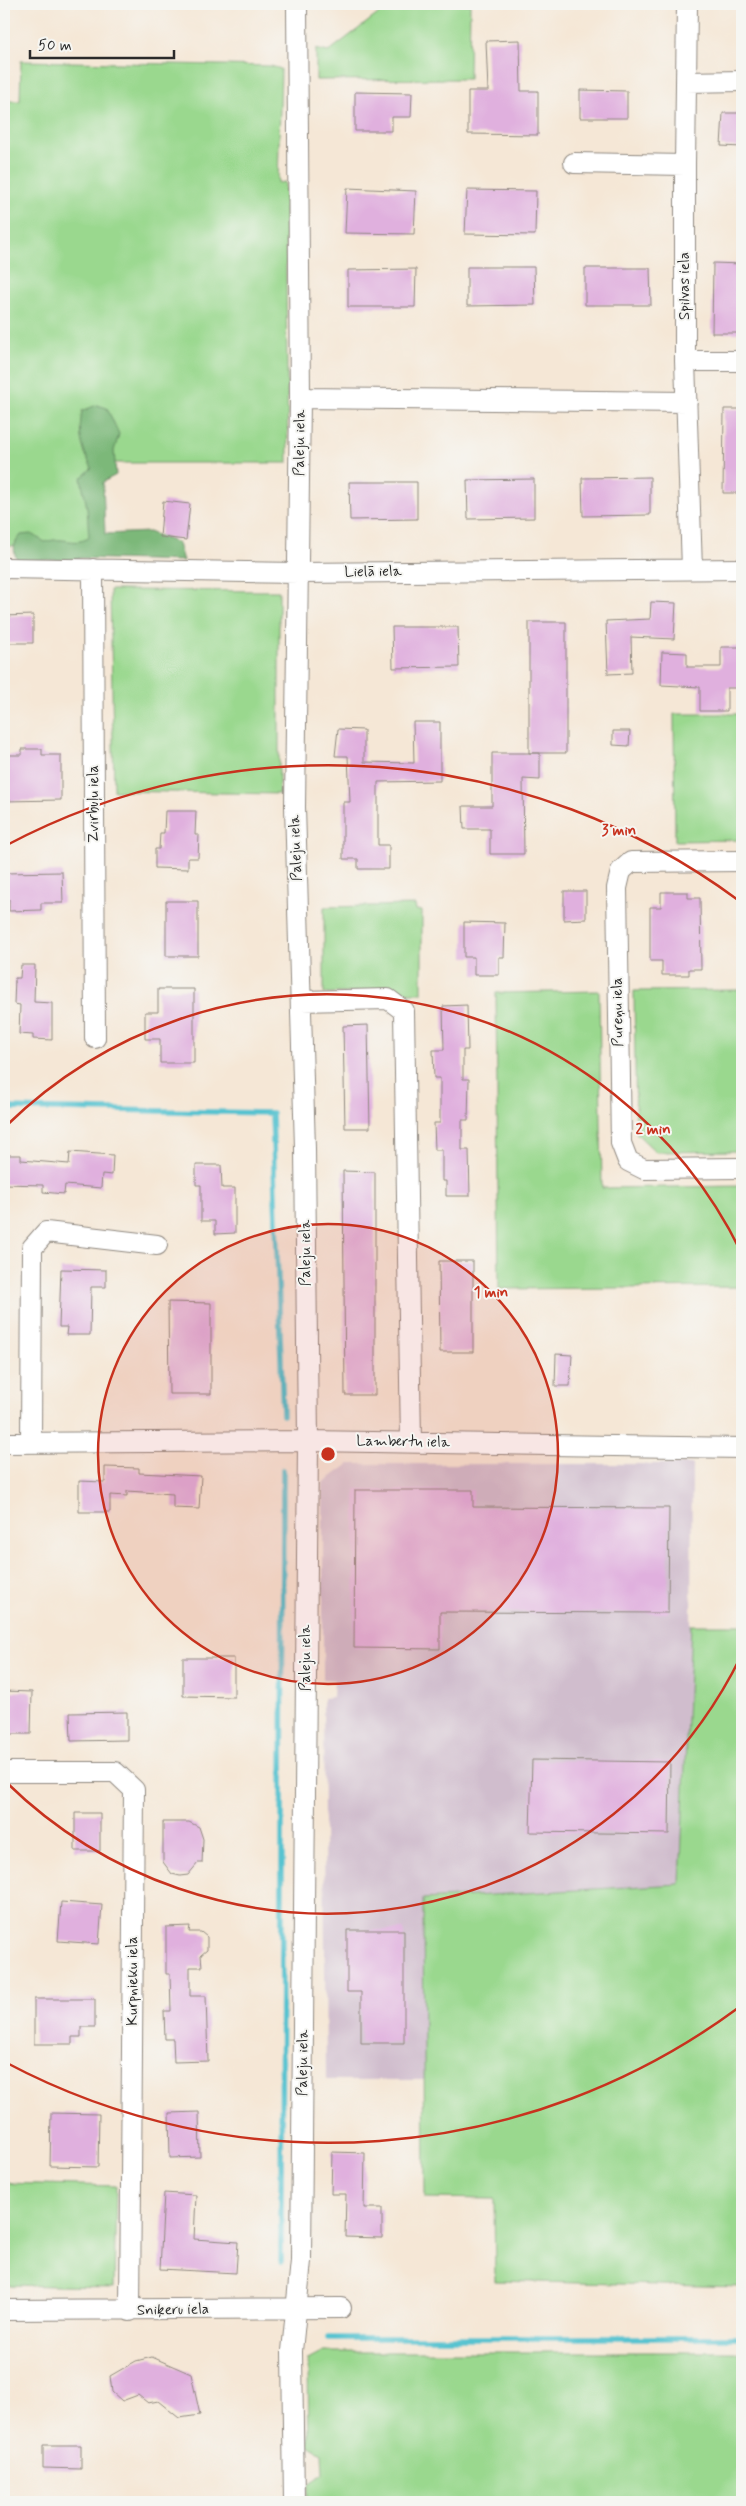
<svg xmlns="http://www.w3.org/2000/svg" width="746" height="2506" font-family="Mynerve,sans-serif">
<rect width="100%" height="100%" fill="#f6f6f2"/>
<filter id="ink" filterUnits="userSpaceOnUse"><feTurbulence type="fractalNoise" baseFrequency=".02" numOctaves="2"/><feDisplacementMap in="SourceGraphic" scale="10" xChannelSelector="R" yChannelSelector="G"/><feConvolveMatrix kernelMatrix="1 2 1 2 8 2 1 2 1" color-interpolation-filters="sRGB"/></filter>
<filter id="wash" filterUnits="userSpaceOnUse"><feTurbulence type="fractalNoise" baseFrequency=".0096" numOctaves="4" result="noise"/><feDisplacementMap in="SourceGraphic" scale="20" xChannelSelector="R" yChannelSelector="G"/><feGaussianBlur stdDeviation="1.12" result="paint"/><feColorMatrix in="noise" values="0 0 0 0 0 0 0 0 0 0 0 0 0 0 0 0 0 1.4 0 .05"/><feComposite in="paint" operator="in"/></filter>
<g filter="url(#wash)">
<rect width="100%" height="100%" fill="#f5e7d6"/>
<!-- industrial -->
<path fill="#d0bdcd" d="M349,1464H692L691,1625L680,1884L423,1899L425,2080H326L323,1698L333,1697L334,1680L323,1679V1483Z"/>
<!-- green -->
<path fill="#9ad88e" stroke="#62825c" d="M391,4H470L469,79L316,80V49L328,52Z
M21,61L271,66L281,69L278,183L285,182L288,463H94L92,545L4,546V101H20Z
M110,590L279,591V794L114,791Z
M674,714H742V840L675,841Z
M415,905L416,910L422,911V993H324V907Z
M742,990V1151L656,1152L636,1133L634,991Z
M599,991L602,1188L742,1186V1287L499,1289L496,993Z
M691,1625H742V2287L495,2281L494,2199L425,2198L423,1899L680,1884Z
M4,2183L116,2186L114,2287L4,2285Z
M323,2352H742V2502H308V2484L323,2474L322,2453L309,2445L308,2360Z"/>
<!-- forest -->
<path fill="#7bb879" stroke="#537252" d="M97,405L107,408L119,434L114,451L116,475L103,482L105,534L149,532L178,543L183,561L78,558L67,560H17C12,549 14,543 21,535L31,534L45,542C67,535 70,547 89,538L87,508L81,478L92,468C81,447 78,435 82,411Z"/>
<g fill="none" stroke-linecap="round" stroke-linejoin="round">
<!-- stream -->
<path stroke="#57c3d0" stroke-width="5.5" d="M4,1108L272,1113L283,1415
M281,2261L283,1470
M328,2338H742"/>
</g>
<g id="blocks">
<!-- building -->
<path fill="#e0b0de" d="M520,40L521,91H538V135L468,134V91H488L486,41Z
M580,90L627,91V118H580Z
M355,92L412,93L411,117H392V131H355Z
M723,113H742V147L721,146Z
M347,188L416,191L414,234L345,233Z
M467,190L536,191L535,235L465,234Z
M713,263L742,264V312H739V333H712Z
M467,267H534L535,305L467,306Z
M585,268H650L651,305H585Z
M416,269L415,307H348V270Z
M724,409H742V493H723Z
M650,477V515L583,516L582,478Z
M534,479V518L468,519L467,480Z
M349,482H417V519L350,520Z
M163,501L190,504L186,540L160,537Z
M651,602L676,603L674,639L631,637L632,673L608,674L606,621L650,619Z
M33,615V643H4V616Z
M529,622H566V753H529Z
M392,627H458L459,667L393,668Z
M721,647H742V688H727V711H700V687L661,685L662,652L687,653V667H721Z
M413,722H440V781L378,782V845H389V869H358V859H343V802H350L348,756H335L338,729L364,730V762L414,763Z
M613,731H630L629,746L613,745Z
M22,749H42V755H61V800L4,801V755H22Z
M492,753H540V780L523,779L524,854H490V829H464L463,806H492Z
M165,811H196L195,835H199L198,858H188V869L155,868V849H159L160,833H164Z
M62,872L63,903H41V910L9,911V899H4V873Z
M564,891H586V919L564,920Z
M661,892H688V898H700L701,969H689V975H662V961H650V907H661Z
M166,901H198V956H166Z
M464,922L505,923L504,957H499V975H474V957H464Z
M21,965H35L34,1002L52,1003V1040L33,1039V1035L19,1034L20,1005L14,1004L15,978H20Z
M158,989H194V1063H160V1039H145V1012H158Z
M467,1005L468,1050H463V1079H469L468,1120H462V1150H469L470,1196H446V1181H442V1150H435L434,1123H440V1078H434L433,1050H444L443,1006Z
M368,1025L370,1128H345L343,1026Z
M70,1152L113,1155L112,1175L102,1174L101,1188L65,1185L64,1194L43,1192V1185L4,1184V1155H21V1160L69,1164Z
M196,1165H221L222,1188H235V1233L215,1234V1221H201V1185H196Z
M343,1171L375,1172V1395H345Z
M439,1261H473V1352H440Z
M61,1269L106,1270V1287H91L90,1335H66L67,1327H59Z
M168,1302L211,1303V1394H169Z
M556,1354L572,1355L570,1386H555Z
M105,1467L139,1468V1473L201,1476L199,1509L173,1508V1494L127,1491V1496L110,1495V1512H79V1481L105,1482Z
M355,1490H473V1507L669,1508L668,1613L440,1612V1649L354,1648Z
M183,1658H234V1697L183,1696Z
M4,1691L32,1692L31,1734H4Z
M127,1712V1740L71,1741L70,1713Z
M532,1760L670,1762L669,1834L530,1832Z
M75,1813H100V1851H75Z
M163,1822H189L199,1827L203,1839L202,1863H198L188,1875L180,1876L172,1874L163,1862Z
M61,1902L102,1905L99,1944L58,1941Z
M190,1926L189,1932H201L207,1937V1950L201,1955L202,1967H190V1996H206L208,2061L174,2062L173,2039H165L164,2011H171L170,1974H166V1927Z
M347,1930H404V2043H361V1992H347Z
M34,1999H95V2027H81V2037H72V2044H34Z
M199,2112L200,2157L170,2158L169,2113Z
M51,2113L99,2114L98,2167L50,2166Z
M332,2152L365,2153L364,2208H382V2238L345,2237L346,2194H331Z
M164,2193L196,2195L194,2239L238,2242L236,2273L160,2269Z
M152,2357L191,2374L200,2415L179,2418L158,2401L148,2403L138,2395L122,2401L112,2392L110,2376L136,2361Z
M43,2445H81V2469L43,2468Z"/>
</g>
</g>
<g filter="url(#ink)">
<use href="#blocks" fill-opacity="0" stroke="#908980" stroke-width="1"/>
<g fill="none" stroke-linecap="round" stroke-linejoin="round">
<defs>
<path id="minor" d="M687,4L685,165V361L692,569
M686,82L742,81
M574,163L685,165
M685,361H742
M300,398L687,402
M4,568L299,573L742,569
M93,569L95,1038
M742,861L631,862L621,871L617,888L621,1143L628,1161L644,1169L742,1168
M301,1001L388,999L404,1011L411,1442
M4,1443L308,1441L742,1448
M31,1443L32,1248L46,1232L157,1245
M4,1772H115L134,1790L130,2311
M4,2310L341,2308
M294,2502L292,2351L301,2261L308,1441L305,1148L295,807L300,398L297,4"/>
</defs>
<!-- minor casing -->
<use href="#minor" stroke="#908980" stroke-width="22"/>
<!-- minor -->
<use href="#minor" stroke="#fff" stroke-width="20"/>
</g>
</g>
<!-- distance rings -->
<circle cx="328" cy="1454" r="230" fill="#c8321e" fill-opacity=".12"/>
<g fill="none" stroke="#c8321e" stroke-width="2.5">
<circle cx="328" cy="1454" r="230"/>
<path d="M741 1656A460 460 0 0 1 6 1782M6 1126A460 460 0 0 1 741 1252"/>
<path d="M738 2008A689 689 0 0 1 5 2062M5 846A689 689 0 0 1 738 900"/>
</g>
<g text-anchor="middle" dominant-baseline="central" stroke-width="4" stroke-linejoin="round" paint-order="stroke">
<!-- street labels -->
<g font-size="15" fill="#2b2b2b" stroke="#f6f6f2">
<text transform="translate(685 286) rotate(-90)">Spilvas iela</text>
<text transform="translate(300 443) rotate(-89)">Paleju iela</text>
<text transform="translate(373 572) rotate(-1)">Lielā iela</text>
<text transform="translate(94 804) rotate(-90)">Zvirbuļu iela</text>
<text transform="translate(296 848) rotate(-92)">Paleju iela</text>
<text transform="translate(618 1012) rotate(-91)">Pureņu iela</text>
<text transform="translate(306 1253) rotate(-90)">Paleju iela</text>
<text transform="translate(403 1442) rotate(1)">Lambertu iela</text>
<text transform="translate(306 1658) rotate(-90)">Paleju iela</text>
<text transform="translate(133 1981) rotate(-90)">Kurpnieku iela</text>
<text transform="translate(303 2063) rotate(-89)">Paleju iela</text>
<text transform="translate(173 2310) rotate(-1)">Sniķeru iela</text>
</g>
</g>
<circle cx="328" cy="1454" r="8" fill="#c8321e" stroke="#f6f6f2" stroke-width="2.5"/>
<g font-size="15" text-anchor="middle" font-weight="bold" fill="#c8321e" stroke="#f6f6f2" stroke-width="4" stroke-linejoin="round" paint-order="stroke">
<text x="619" y="835">3 min</text>
<text x="653" y="1134">2 min</text>
<text x="491" y="1297">1 min</text>
</g>
<!-- margin -->
<rect width="746" height="2506" fill="none" stroke="#f6f6f2" stroke-width="20"/>
<!-- scale -->
<path d="M30 50v8h144v-8" fill="none" stroke="#2b2b2b" stroke-width="2.5"/>
<text x="38" y="50" font-size="15" fill="#2b2b2b" stroke="#f6f6f2" stroke-width="4" paint-order="stroke">50 m</text>
</svg>
